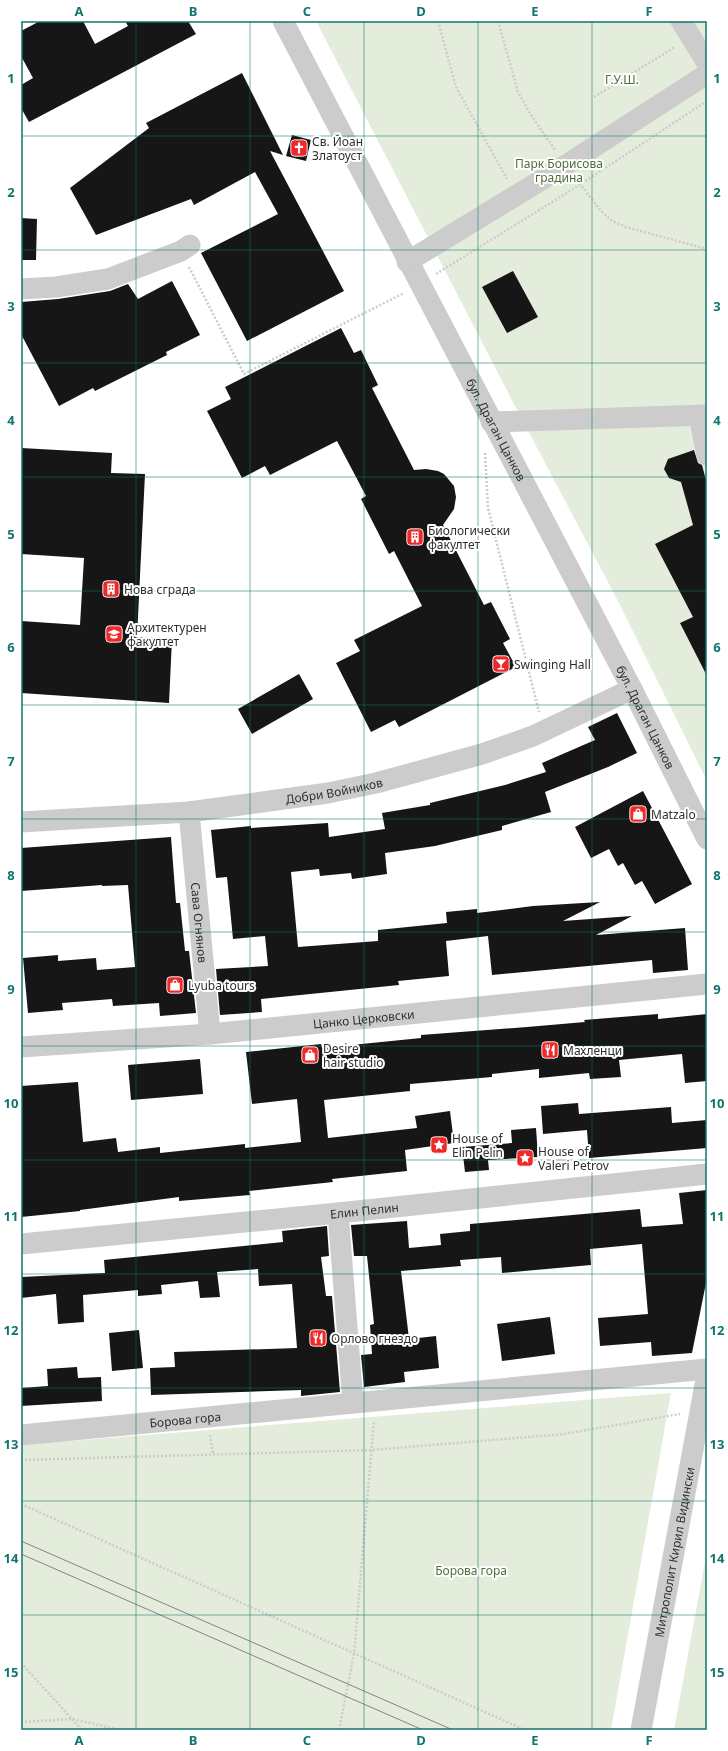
<svg xmlns="http://www.w3.org/2000/svg" width="728" height="1751" font-family="'Noto Sans',sans-serif">
<rect width="100%" height="100%" fill="#fff"/>
<!-- green -->
<path fill="#e4eddc" d="M316,21H707V781L618,601L515,406Z
M671,1393L611,1730H21V1445Z
M707,1551V1730H674Z"/>
<!-- building -->
<path fill="#161616" d="M40,21H83L95,44L128,26L125,21H188L196,34L29,122L21,108V85L33,78L21,56V31Z
M242,73L283,155L270,151L344,291L247,341L201,253L278,214L255,172L194,205L191,199L96,235L70,188L149,128L146,123Z
M292,135L311,140L306,161L286,156Z
M21,218L37,219L36,260H21Z
M513,271L538,317L507,333L482,287Z
M172,281L200,335L166,352L167,355L95,391L93,388L59,406L21,334V302L58,299L110,291L128,284L138,299Z
M341,328L354,353L361,350L378,385L372,388L414,470L426,469L438,471L444,474L454,486L456,497L454,509L443,525L484,605L491,602L510,639L503,643L516,667L399,727L395,720L371,732L336,663L360,651L354,640L422,606L394,551L389,554L361,499L366,496L337,441L270,475L265,466L242,478L207,411L231,399L225,387Z
M21,448L112,453L111,473L145,474L137,637L172,639L169,703L21,693V621L80,625L84,558L21,554Z
M694,450L698,463L702,465L707,484V676L680,623L693,617L655,544L693,525L681,482L669,478L664,469L668,459Z
M299,674L313,699L252,734L238,709Z
M617,713L637,753L608,767L545,792L551,812L502,826V830L435,846L385,853L387,874L352,879L351,873L320,876L319,869L291,872L298,947L378,941V930L447,923L446,912L477,909V913L533,906L600,902L563,921L632,916L596,935L685,928L688,970L653,973L652,960L492,975L488,936L446,941L449,976L398,981L399,985L261,999L262,1012L220,1015L216,969L268,966L265,936L233,939L227,877L216,878L211,830L251,826V828L328,823L329,837L385,829L382,813L430,805V803L505,785L546,772L542,763L595,740L588,727Z
M643,791L692,884L655,904L642,881L635,885L623,863L618,866L609,849L591,858L575,827Z
M171,837L176,903H180L185,951H189L196,1013L160,1016L159,1003L113,1006L112,999L62,1003L63,1010L28,1013L23,958L58,955V961L96,958L97,970L135,967L128,885L102,886V885L21,891V848Z
M658,1014V1019L707,1014V1081L685,1083L682,1054L619,1060L621,1077L590,1079L589,1073L539,1078V1069L492,1074V1077L410,1084V1091L324,1100L328,1138L417,1128L415,1116L450,1111L454,1143L405,1150L407,1171L332,1179L333,1182L249,1191L250,1195L179,1201V1197L80,1210V1211L21,1217V1086L78,1082L83,1142L116,1138L118,1152L160,1147V1153L245,1144V1148L301,1142L297,1099L252,1104L246,1052L321,1044L322,1048L421,1038V1035L527,1027L585,1022L584,1020Z
M200,1059L203,1094L131,1100L128,1065Z
M578,1103L579,1114L671,1107L672,1123L707,1120V1148L589,1158L587,1130L543,1134L541,1106Z
M536,1128L538,1157L488,1160L489,1170L465,1172L462,1147L512,1143L511,1130Z
M707,1190V1278L692,1353L652,1356L651,1342L600,1346L598,1318L648,1314L642,1244L590,1249L591,1265L502,1273L501,1257L460,1260L461,1266L401,1271L409,1339L436,1336L439,1368L404,1372L405,1382L364,1387L361,1355L372,1354L370,1325L374,1324L367,1256H354L351,1225L407,1221L409,1248L441,1245L440,1234L470,1231V1224L640,1209L642,1227L683,1224L679,1193Z
M327,1226L329,1256L321,1257L326,1296H332L340,1392L301,1396V1390L151,1395L150,1368L175,1367L174,1352L297,1348L292,1284L259,1286L258,1269L217,1272L220,1297L200,1298L198,1281L161,1285L162,1294L138,1296V1290L83,1295L84,1322L58,1324L56,1294L21,1298V1277L105,1273L104,1260L283,1242L282,1231Z
M550,1317L555,1354L502,1361L497,1324Z
M139,1330L143,1368L112,1371L109,1333Z
M77,1367L78,1378L101,1377L102,1401L21,1406V1388L48,1386L47,1369Z"/>
<g fill="none" stroke-linecap="round" stroke-linejoin="round">
<!-- path -->
<path stroke="#ccc" stroke-width="2.5" stroke-dasharray="2 2" stroke-linecap="butt" d="M114,21L115,24
M438,21L456,87L507,179
M498,21L518,92L531,115L555,150
M310,22L312,21
M594,97L675,47
M577,180L601,211L612,221L626,227L707,249
M189,267L244,374L404,293
M436,274L581,184L707,101
M485,453L488,508L539,712
M210,1435L213,1454
M21,1460L372,1450L564,1434L680,1414
M21,1504L525,1730
M21,1663L82,1730
M21,1722L73,1719L120,1730
M339,1730L354,1654L374,1421"/>
<!-- minor -->
<g stroke="#ccc" stroke-width="21">
<path id="s1" d="M283,21L632,689L707,839"/>
<path d="M681,21L707,63"/>
<path d="M407,262L566,165L707,74"/>
<path d="M21,289L56,287L108,279L181,251L190,245"/>
<path d="M699,416L707,455"/>
<path d="M491,422L707,415"/>
<path id="s2" d="M189,812L210,1034"/>
<path id="s3" d="M21,822L189,812L328,793L376,783L482,754L533,736L632,689"/>
<path id="s4" d="M21,1047L210,1034L707,984"/>
<path d="M338,1213L353,1403"/>
<path id="s5" d="M21,1244L338,1213L707,1174"/>
<path id="s6" d="M21,1435L707,1369"/>
<path id="s7" d="M641,1730L707,1374"/>
</g>
<!-- tram -->
<path stroke="#848484" stroke-width="1" d="M21,1541L453,1730
M21,1554L423,1730"/>
</g>
<!-- grid -->
<path fill="none" stroke="#0f766e" stroke-width="1" stroke-opacity="0.55" d="M136,21V1730M250,21V1730M364,21V1730M478,21V1730M592,21V1730M21,136H707M21,250H707M21,363H707M21,477H707M21,591H707M21,705H707M21,819H707M21,932H707M21,1046H707M21,1160H707M21,1274H707M21,1388H707M21,1501H707M21,1615H707"/>
<!-- icons -->
<defs>
<symbol id="church-square" viewBox="-11 -11 22 22"><rect x="-9" y="-9" width="18" height="18" rx="4" fill="#ef2829" stroke="#fff"/><path d="M-1.2-6h2.4v3.5h3.3v2.4h-3.3V6h-2.4V-.1h-3.3v-2.4h3.3Z" fill="#fff"/></symbol>
<symbol id="building-square" viewBox="-11 -11 22 22"><rect x="-9" y="-9" width="18" height="18" rx="4" fill="#ef2829" stroke="#fff"/><path d="M-4-6H4V6H1V3H-1V6H-4ZM-2.5-4.3h1.7v1.8h-1.7ZM.8-4.3h1.7v1.8H.8ZM-2.5-1h1.7V.8h-1.7ZM.8-1h1.7V.8H.8Z" fill="#fff"/></symbol>
<symbol id="university-square" viewBox="-11 -11 22 22"><rect x="-9" y="-9" width="18" height="18" rx="4" fill="#ef2829" stroke="#fff"/><path d="M0-5L7-2L0 1L-7-2ZM-4 1L0 2.5L4 1V4Q0 6-4 4Z" fill="#fff"/></symbol>
<symbol id="bar-square" viewBox="-11 -11 22 22"><rect x="-9" y="-9" width="18" height="18" rx="4" fill="#ef2829" stroke="#fff"/><path d="M-6-5H6L.8 .8V4.5H3.5V6h-7V4.5H-.8V.8Z" fill="#fff"/></symbol>
<symbol id="shop-square" viewBox="-11 -11 22 22"><rect x="-9" y="-9" width="18" height="18" rx="4" fill="#ef2829" stroke="#fff"/><path d="M-5-2.5h2.3a2.7 3.5 0 0 1 5.4 0H5L5.5 6h-11ZM-1.5-2.5h3a1.5 2.3 0 0 0-3 0Z" fill="#fff"/></symbol>
<symbol id="restaurant-square" viewBox="-11 -11 22 22"><rect x="-9" y="-9" width="18" height="18" rx="4" fill="#ef2829" stroke="#fff"/><path d="M-5-6h1v4h1v-4h1v4h1v-4h1v5L-1.5 .5V6h-2V.5L-5-1ZM5-6V6H3V1.5H1.5Q1.5-4 5-6Z" fill="#fff"/></symbol>
<symbol id="sight-square" viewBox="-11 -11 22 22"><rect x="-9" y="-9" width="18" height="18" rx="4" fill="#ef2829" stroke="#fff"/><path d="M0-6L1.8-2.2L6-1.7L2.9 1.2L3.7 5.4L0 3.3L-3.7 5.4L-2.9 1.2L-6-1.7L-1.8-2.2Z" fill="#fff"/></symbol>
</defs>
<g fill-rule="evenodd">
<use href="#church-square" x="289" y="138" width="20" height="20"/>
<use href="#building-square" x="405" y="527" width="20" height="20"/>
<use href="#building-square" x="101" y="579" width="20" height="20"/>
<use href="#university-square" x="104" y="624" width="20" height="20"/>
<use href="#bar-square" x="491" y="654" width="20" height="20"/>
<use href="#shop-square" x="628" y="804" width="20" height="20"/>
<use href="#shop-square" x="165" y="975" width="20" height="20"/>
<use href="#restaurant-square" x="540" y="1040" width="20" height="20"/>
<use href="#shop-square" x="300" y="1045" width="20" height="20"/>
<use href="#sight-square" x="429" y="1135" width="20" height="20"/>
<use href="#sight-square" x="515" y="1148" width="20" height="20"/>
<use href="#restaurant-square" x="308" y="1328" width="20" height="20"/>
</g>
<g text-anchor="middle" dominant-baseline="central" stroke-width="4" stroke-linejoin="round" paint-order="stroke">
<!-- park labels -->
<g font-size="12" fill="#4e6e3a" stroke="#fff">
<text x="622" y="79">Г.У.Ш.</text>
<text x="559" y="163">Парк Борисова<tspan x="559" dy="14">градина</tspan></text>
<text x="471" y="1570">Борова гора</text>
</g>
<!-- poi labels -->
<g font-size="12" fill="#2f2f2f" stroke="#fff" text-anchor="start">
<text x="312" y="141">Св. Йоан<tspan x="312" dy="14">Златоуст</tspan></text>
<text x="428" y="530">Биологически<tspan x="428" dy="14">факултет</tspan></text>
<text x="124" y="589">Нова сграда</text>
<text x="127" y="627">Архитектурен<tspan x="127" dy="14">факултет</tspan></text>
<text x="514" y="664">Swinging Hall</text>
<text x="651" y="814">Matzalo</text>
<text x="188" y="985">Lyuba tours</text>
<text x="323" y="1048">Desire<tspan x="323" dy="14">hair studio</tspan></text>
<text x="563" y="1050">Махленци</text>
<text x="452" y="1138">House of<tspan x="452" dy="14">Elin Pelin</tspan></text>
<text x="538" y="1151">House of<tspan x="538" dy="14">Valeri Petrov</tspan></text>
<text x="331" y="1338">Орлово гнездо</text>
</g>
<!-- street labels -->
<g font-size="12" fill="#2f2f2f" stroke="#fff">
<text stroke="none"><textPath href="#s1" startOffset="461">бул. Драган Цанков</textPath></text>
<text stroke="none"><textPath href="#s1" startOffset="785">бул. Драган Цанков</textPath></text>
<text stroke="none"><textPath href="#s3" startOffset="315">Добри Войников</textPath></text>
<text stroke="none"><textPath href="#s2" startOffset="111">Сава Огнянов</textPath></text>
<text stroke="none"><textPath href="#s4" startOffset="344">Цанко Церковски</textPath></text>
<text stroke="none"><textPath href="#s5" startOffset="345">Елин Пелин</textPath></text>
<text stroke="none"><textPath href="#s6" startOffset="165">Борова гора</textPath></text>
<text stroke="none"><textPath href="#s7" startOffset="181">Митрополит Кирил Видински</textPath></text>
</g>
</g>
<!-- border -->
<rect width="728" height="1751" fill="none" stroke="#ffffff" stroke-width="44"/>
<rect x="22" y="22" width="684" height="1707" fill="none" stroke="#0f766e" stroke-width="1.5"/>
<g font-size="13" text-anchor="middle" font-weight="bold" fill="#0f766e">
<text x="79" y="16">A</text>
<text x="193" y="16">B</text>
<text x="307" y="16">C</text>
<text x="421" y="16">D</text>
<text x="535" y="16">E</text>
<text x="649" y="16">F</text>
<text x="11" y="83">1</text>
<text x="717" y="83">1</text>
<text x="11" y="197">2</text>
<text x="717" y="197">2</text>
<text x="11" y="311">3</text>
<text x="717" y="311">3</text>
<text x="11" y="425">4</text>
<text x="717" y="425">4</text>
<text x="11" y="539">5</text>
<text x="717" y="539">5</text>
<text x="11" y="652">6</text>
<text x="717" y="652">6</text>
<text x="11" y="766">7</text>
<text x="717" y="766">7</text>
<text x="11" y="880">8</text>
<text x="717" y="880">8</text>
<text x="11" y="994">9</text>
<text x="717" y="994">9</text>
<text x="11" y="1108">10</text>
<text x="717" y="1108">10</text>
<text x="11" y="1221">11</text>
<text x="717" y="1221">11</text>
<text x="11" y="1335">12</text>
<text x="717" y="1335">12</text>
<text x="11" y="1449">13</text>
<text x="717" y="1449">13</text>
<text x="11" y="1563">14</text>
<text x="717" y="1563">14</text>
<text x="11" y="1677">15</text>
<text x="717" y="1677">15</text>
<text x="79" y="1745">A</text>
<text x="193" y="1745">B</text>
<text x="307" y="1745">C</text>
<text x="421" y="1745">D</text>
<text x="535" y="1745">E</text>
<text x="649" y="1745">F</text>
</g>
</svg>
